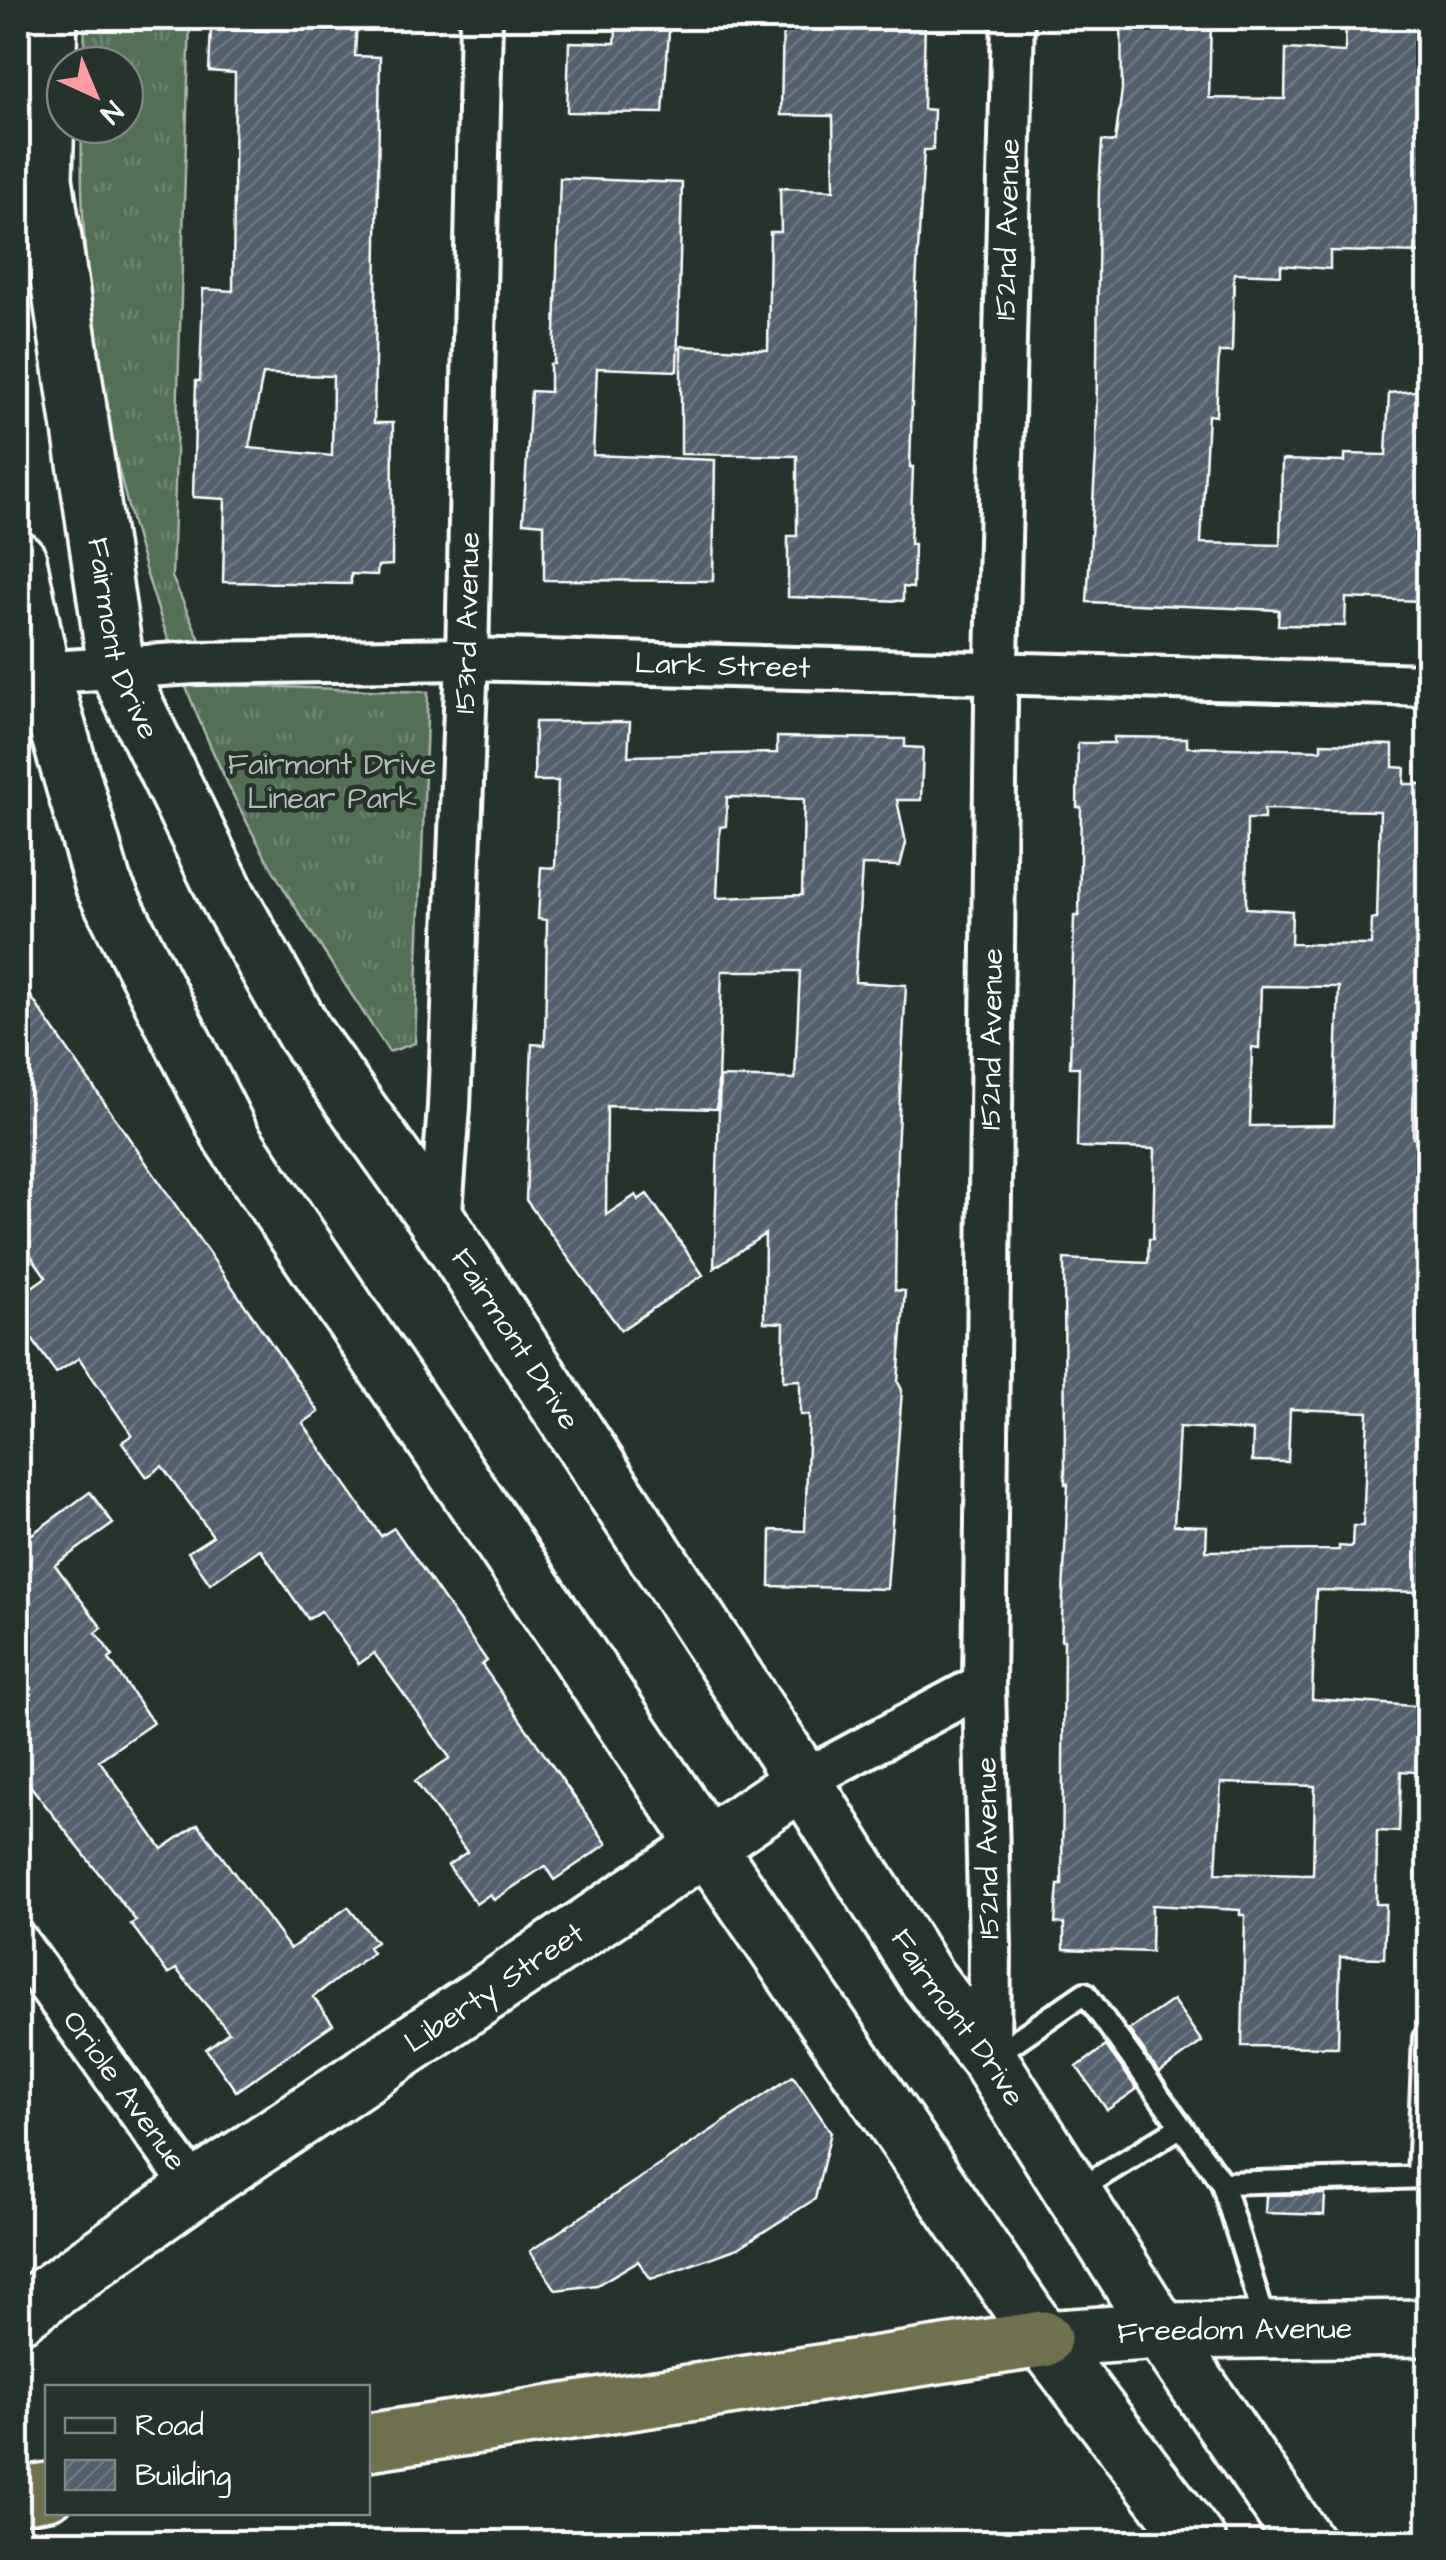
<svg xmlns="http://www.w3.org/2000/svg" width="1446" height="2560" font-family="'Architects Daughter',sans-serif">
<defs>
<pattern id="grass-tufts" width="24" height="20" patternUnits="userSpaceOnUse" patternTransform="scale(2.5)"><rect width="24" height="20" fill="#526f57"/><path d="M3 7l-1-3M5 7V3M7 7l1-3M15 17l-1-3M17 17v-4M19 17l1-3" fill="none" stroke="#6c8570"/></pattern>
<pattern id="building-hatch" width="6" height="6" patternUnits="userSpaceOnUse" patternTransform="scale(2.5)"><rect width="6" height="6" fill="#54616e"/><path d="M-1 1l2-2M0 6l6-6M5 7l2-2" fill="none" stroke="#6e7984"/></pattern>
</defs>
<rect width="100%" height="100%" fill="#26332d"/>
<filter id="ink" filterUnits="userSpaceOnUse"><feTurbulence type="fractalNoise" baseFrequency=".01" numOctaves="2"/><feDisplacementMap in="SourceGraphic" scale="20" xChannelSelector="R" yChannelSelector="G"/><feConvolveMatrix kernelMatrix="1 2 1 2 8 2 1 2 1" color-interpolation-filters="sRGB"/></filter>
<g filter="url(#ink)">
<!-- grass -->
<path fill="url(#grass-tufts)" stroke="#a8b7ab" stroke-width="2.5" d="M85,18H190L172,577L220,685L428,692L415,1043L389,1052C355,999 319,946 286,892C154,674 75,380 82,125H125V65H84Z"/>
<!-- building -->
<path fill="url(#building-hatch)" stroke="#fff" stroke-width="2.5" fill-rule="evenodd" d="M269,18H357L355,56L380,57L374,423H393L392,565L378,566L377,575L351,574V584L223,582L225,499L193,497L196,381H200L203,289L233,291L235,73L209,71L211,29L268,31ZM263,374L333,376L332,456L249,448Z
M617,18H670L663,113L567,112L569,42L615,43Z
M783,18H925L923,109L934,110L933,150H924L915,302L910,467H913L910,544H914L913,588L903,587V601L788,597V536H797V456L681,454V346L768,350L770,232H781L780,188L834,190L833,116L781,115Z
M1346,18H1428V253L1330,251V269L1281,265V275L1234,273L1232,352H1219L1216,416L1208,415L1201,543L1280,545L1282,460L1345,462V454L1386,455L1389,393L1428,390V556L1422,555L1420,601L1346,598L1345,626L1278,625L1279,610L1087,602L1096,453L1099,189L1102,141L1115,142L1122,90L1121,20L1211,23L1209,98L1285,99L1286,49L1345,52Z
M560,178L682,183L677,371L597,368L593,455L715,460L713,581L544,580V524L523,522L531,391L550,392V364H554Z
M535,722H630L628,756L777,753V737L905,739V747L923,748L921,800H897L906,843L900,866L862,865L855,982L906,985L897,1150L895,1290L905,1291L898,1382L902,1390L887,1589L770,1586L771,1530L805,1531L809,1415H800V1380L783,1381L784,1323L764,1322L765,1234L714,1268L720,1077L795,1079L800,971H722L717,1109L607,1106L606,1215L636,1195L638,1200L647,1194L703,1275L621,1330L526,1200L532,1044L545,1045L547,920L538,919L541,867L555,868L558,781H534ZM727,797L804,799L802,895L717,898L720,827L726,826Z
M1114,737L1187,738V747L1321,750V743L1393,745V767L1405,768L1404,784H1428V1035L1414,1034L1413,1138H1428V1563L1425,1592L1316,1590L1312,1699L1428,1707V1773L1401,1771L1399,1832L1377,1831L1376,1904H1386L1384,1958L1340,1957L1338,2047L1242,2046L1245,1915H1240V1910L1152,1905L1151,1952L1064,1949V1924L1055,1923L1058,1885H1062L1064,1640H1061L1068,1484H1065L1064,1259L1148,1263L1149,1239H1153L1155,1149L1077,1147L1079,1067H1070L1074,916H1079L1081,807H1077L1078,743H1114ZM1264,809L1380,811L1377,919H1372L1371,945L1291,944L1292,911L1246,908L1247,819H1264ZM1261,986L1339,987L1334,1125L1250,1126L1252,1047L1259,1048ZM1290,1409L1368,1412L1363,1526H1353L1352,1547L1339,1546V1550L1206,1551L1207,1526L1174,1525L1179,1427L1253,1431L1252,1461L1288,1462ZM1221,1783L1315,1786L1313,1875L1216,1873Z
M18,978L319,1412L303,1423L381,1536L394,1528L487,1661L482,1665L607,1844L554,1880L545,1866L494,1900L490,1894L476,1904L448,1865L467,1852L415,1781L450,1758L374,1653L359,1664L321,1611L308,1619L260,1549L210,1584L188,1552L213,1536L162,1466L147,1477L122,1442L132,1435L79,1358L56,1373L18,1319V1297L46,1277L18,1237Z
M90,1492L113,1524L55,1565L102,1628L96,1633L113,1656L109,1659L153,1723L99,1760L162,1849L198,1824L290,1949L348,1907L376,1942L368,1947L372,1953L313,1997L333,2024L236,2091L206,2049L229,2032L176,1969L168,1974L131,1924L136,1921L18,1770V1514L32,1534Z
M1173,2000L1202,2042L1159,2073L1129,2030Z
M1106,2046L1137,2089L1107,2110L1077,2067Z
M793,2076L831,2132L815,2199L738,2248L651,2279L638,2261L597,2285L556,2290L530,2251Z
M1325,2194L1324,2215L1265,2213L1266,2195Z"/>
<g fill="none" stroke-linecap="round" stroke-linejoin="round">
<defs>
<path id="lane" d="M989,2059L1085,1993L1222,2183L1428,2177
M1418,2176L1424,2038L1428,2039
M1222,2183L1266,2324
M1075,2192L1180,2127"/>
<g id="street">
<path id="s1" d="M18,674L194,663L467,659L1428,685"/>
<path id="s2" d="M440,1224L449,1107L467,659L481,18"/>
<path d="M803,1781L984,1684"/>
<path id="s3" d="M18,1943L195,2189"/>
<path id="s4" d="M989,2059L990,1947L984,1684L996,702L1013,18"/>
</g>
<g id="secondary">
<path id="s5" d="M49,18L44,178L116,666L228,897L305,1034L440,1224L803,1781L926,1977L989,2059L1161,2331L1305,2542"/>
<path d="M18,560L41,671L103,884L231,1137L707,1846L1043,2339L1198,2542"/>
<path id="s6" d="M18,2315L195,2189L803,1781"/>
<path id="s7" d="M1043,2339L1161,2331L1428,2328"/>
</g>
<path id="highway" d="M368,2442L1043,2339
M18,2496L48,2491"/>
</defs>
<!-- lane casing -->
<use href="#lane" stroke="#fff" stroke-width="28"/>
<!-- street casing -->
<use href="#street" stroke="#fff" stroke-width="48"/>
<!-- secondary casing -->
<use href="#secondary" stroke="#fff" stroke-width="62"/>
<!-- highway casing -->
<use href="#highway" stroke="#fff" stroke-width="62"/>
<!-- lane -->
<use href="#lane" stroke="#26332d" stroke-width="20"/>
<!-- street -->
<use href="#street" stroke="#26332d" stroke-width="40"/>
<!-- secondary -->
<use href="#secondary" stroke="#26332d" stroke-width="55"/>
<!-- highway -->
<use href="#highway" stroke="#6e714b" stroke-width="55"/>
</g>
</g>
<g text-anchor="middle" dominant-baseline="central" stroke-width="9" stroke-linejoin="round" paint-order="stroke">
<!-- street labels -->
<g font-size="30" fill="#fff" stroke="#26332d">
<text stroke="none"><textPath href="#s4" startOffset="1830">152nd Avenue</textPath></text>
<text stroke="none"><textPath href="#s2" startOffset="602">153rd Avenue</textPath></text>
<text stroke="none"><textPath href="#s5" startOffset="628">Fairmont Drive</textPath></text>
<text stroke="none"><textPath href="#s1" startOffset="705">Lark Street</textPath></text>
<text stroke="none"><textPath href="#s4" startOffset="1020">152nd Avenue</textPath></text>
<text stroke="none"><textPath href="#s5" startOffset="1438">Fairmont Drive</textPath></text>
<text transform="translate(988 1848) rotate(-91)">152nd Avenue</text>
<text stroke="none"><textPath href="#s6" startOffset="578">Liberty Street</textPath></text>
<text stroke="none"><textPath href="#s5" startOffset="2248">Fairmont Drive</textPath></text>
<text stroke="none"><textPath href="#s3" startOffset="182">Oriole Avenue</textPath></text>
<text stroke="none"><textPath href="#s7" startOffset="192">Freedom Avenue</textPath></text>
</g>
<!-- park labels -->
<g font-size="30" fill="#b1beb3" stroke="#26332d">
<text x="332" y="765">Fairmont Drive<tspan x="332" dy="34">Linear Park</tspan></text>
</g>
</g>
<!-- margin -->
<rect width="1446" height="2560" fill="none" stroke="#26332d" stroke-width="60"/>
<rect x="30" y="30" width="1386" height="2500" fill="none" stroke="#fff" stroke-width="4" filter="url(#ink)"/>
<!-- legend -->
<rect x="45" y="2385" width="325" height="130" fill="#26332d" stroke="#7d8581" stroke-width="2.5"/>
<rect x="65" y="2418" width="50" height="15" fill="#26332d" stroke="#7d8581" stroke-width="2.5"/>
<text x="135" y="2435" font-size="30" fill="#ffffff">Road</text>
<rect x="65" y="2460" width="50" height="30" fill="url(#building-hatch)" stroke="#7d8581" stroke-width="2.5"/>
<text x="135" y="2485" font-size="30" fill="#ffffff">Building</text>
<!-- north arrow -->
<g transform="translate(95 95) rotate(136)"><circle r="48" fill="#26332d" stroke="#7d8581" stroke-width="2.5"/>
<path d="M0-8L18 38L0 25L-18 38Z" fill="#ff9aa2"/>
<text y="-15" font-size="28" font-weight="bold" text-anchor="middle" fill="#ffffff">N</text>
</g>
</svg>
